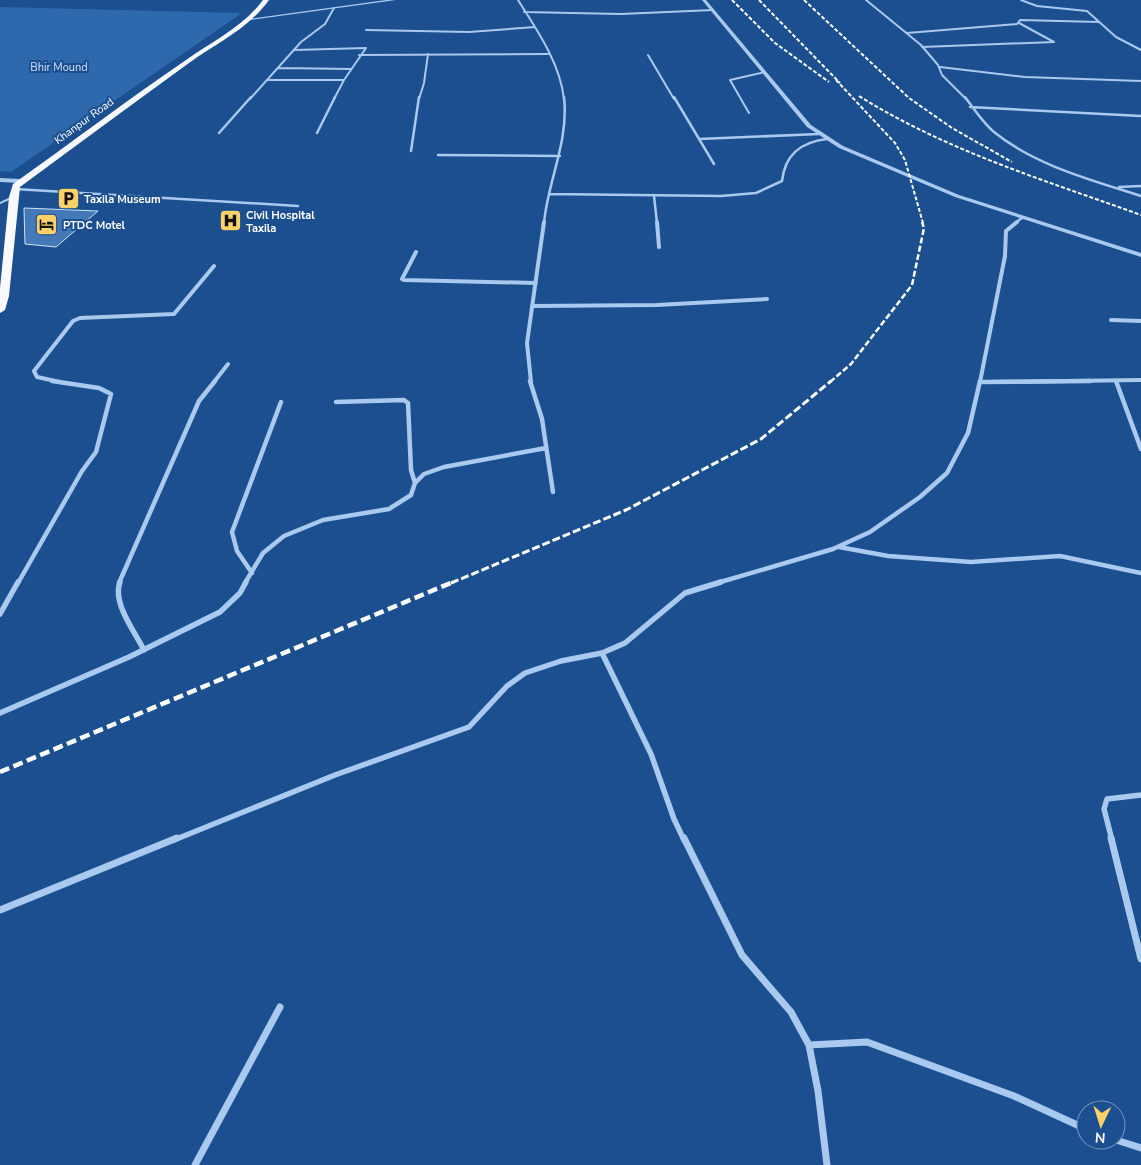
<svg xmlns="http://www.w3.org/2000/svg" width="1141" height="1165" font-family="'Nunito Sans',sans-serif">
<rect width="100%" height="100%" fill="#1b4f8f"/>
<!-- green -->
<path fill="#2e69ad" d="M0,7L242,13L11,172L0,171Z"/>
<!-- building -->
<path fill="#4478b7" stroke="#cfe3fa" d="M24,208L98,211L56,247L25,244Z"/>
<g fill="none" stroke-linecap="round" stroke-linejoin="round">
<!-- service -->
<path stroke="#a9c9ee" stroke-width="2" d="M749,113L730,80L765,72
M0,203L11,198"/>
<!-- minor-far5 -->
<path stroke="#a9c9ee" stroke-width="2" d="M518,0C537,30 560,63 564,99
M866,0L921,45L938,65L942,75L966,99
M1021,0L1037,6L1087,11L1116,37L1141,50
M524,12L621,14L713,10
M366,30L469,32L535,27
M907,33L1017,24L1020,20L1099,22
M922,47L1054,42L1019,23
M294,50L366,48L344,80L334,99
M359,55L548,54
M648,55L674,99
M940,67L1025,77L1141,81
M278,68L351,69
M268,80H344
M250,99L301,42L325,24L334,8
M419,99L424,83L428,54"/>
<!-- minor-far4 -->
<path stroke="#a9c9ee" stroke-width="2.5" d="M674,97L714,164
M965,97C974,109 983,123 994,132C1036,166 1092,180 1141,196
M970,107L1141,116
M219,133L251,97
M317,133L335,97
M699,139L819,134
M411,151L419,97
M438,155L560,156
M1119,187L1141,186
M15,189L298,206
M549,194L721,196L756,193L782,181C785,154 801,142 827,139
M654,196L657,223
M544,223C548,180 569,142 564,97
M1015,223L1022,218"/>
<!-- minor-far3 -->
<path stroke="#a9c9ee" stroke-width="4" d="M657,222L659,247
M416,252L402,279L404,280L536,283
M532,306L657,305L767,299
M1111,320L1141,321
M60,382L37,377L34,371L73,321L80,318L174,314L214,266
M214,382L228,364
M531,382L527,343L544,222
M980,382L1005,256L1006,231L1017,222
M989,382L1141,380"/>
<!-- minor-far2 -->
<path stroke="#a9c9ee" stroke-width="4.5" d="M530,381L542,419L553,492
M1116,381L1141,449
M980,382L1090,381
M336,402L404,400L408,403L411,470L415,483
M839,547L888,556L971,562L1060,556L1141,573
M252,573L237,551L232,532L281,402
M18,583L82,471L96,452L111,394L99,388L52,381
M119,583L199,401L215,381
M245,583L263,553L284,536L323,520L389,509L411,495L415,483L424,474L444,467L546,448
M717,583L833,549L870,532L920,497L947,473L968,433L980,381"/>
<!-- minor-far1 -->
<path stroke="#a9c9ee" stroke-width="5.5" d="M120,582C112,603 135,632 144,650
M0,614L18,582
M602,653L651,754L674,819L684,840
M0,713L129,657L220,612L240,593L246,582
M174,840L335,775L469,727L507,686L525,673L561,661L602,653L625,643L685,593L721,582
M1112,840L1104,809L1107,799L1141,795"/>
<!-- minor -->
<path stroke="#a9c9ee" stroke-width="7" d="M684,838L742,955L791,1012L809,1045L818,1091L827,1165
M1111,838L1141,959
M0,910L177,838
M809,1045L867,1042L1014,1096L1086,1129
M1116,1140L1141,1148
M195,1165L280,1007"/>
<!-- tertiary -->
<path fill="#a9c9ee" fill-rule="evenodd" d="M386,0H396L251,20L249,19Z
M702,0H706L811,125L843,146L959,195L1141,253V257L955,197L839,148L807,127Z
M0,178L20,179L23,181L20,183L0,182Z"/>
<!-- trunk -->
<path fill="#f8faff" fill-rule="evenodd" d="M263,0H269C247,30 218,42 189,63C132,104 76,146 20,187L9,296L5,310L0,313V288L9,197L13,184C71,143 127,100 186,60C213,41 243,27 263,0Z"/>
<!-- rail-far3 -->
<path stroke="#fff" stroke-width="2" stroke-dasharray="4 2" stroke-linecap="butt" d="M732,0L775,43L829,82
M759,0L840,83
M804,0L909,98L952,128L1012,162
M836,80L895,143L905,160L923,223
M859,96C947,151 1044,180 1141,215"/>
<!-- rail-far2 -->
<path stroke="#fff" stroke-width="2.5" stroke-dasharray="6 2.5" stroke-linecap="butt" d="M830,382L851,364L912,285L924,228L922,222"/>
<!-- rail-far1 -->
<path stroke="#fff" stroke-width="3" stroke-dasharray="8 3" stroke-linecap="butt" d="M451,583L626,510L761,439L831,381"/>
<!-- rail -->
<path stroke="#fff" stroke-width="4.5" stroke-dasharray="10 4.5" stroke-linecap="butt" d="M0,772L453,582"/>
</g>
<!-- icons -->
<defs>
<symbol id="parking-square" viewBox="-11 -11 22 22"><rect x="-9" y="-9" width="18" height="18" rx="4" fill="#ffd166" stroke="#1b4f8f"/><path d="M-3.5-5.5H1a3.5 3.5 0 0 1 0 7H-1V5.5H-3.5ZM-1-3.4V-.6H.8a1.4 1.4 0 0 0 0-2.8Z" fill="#111"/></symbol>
<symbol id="hospital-square" viewBox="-11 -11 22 22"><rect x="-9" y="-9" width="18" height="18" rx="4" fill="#ffd166" stroke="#1b4f8f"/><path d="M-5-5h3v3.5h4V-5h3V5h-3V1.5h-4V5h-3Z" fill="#111"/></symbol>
<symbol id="hotel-square" viewBox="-11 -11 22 22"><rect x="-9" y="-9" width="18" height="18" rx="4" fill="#ffd166" stroke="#1b4f8f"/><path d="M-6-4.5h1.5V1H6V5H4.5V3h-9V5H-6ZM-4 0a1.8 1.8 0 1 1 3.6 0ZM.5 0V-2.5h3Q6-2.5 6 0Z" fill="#111"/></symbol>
</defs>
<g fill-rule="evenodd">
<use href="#parking-square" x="56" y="186" width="25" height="25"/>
<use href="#hospital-square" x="218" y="208" width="25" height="25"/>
<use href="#hotel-square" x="34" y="212" width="25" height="25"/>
</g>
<g text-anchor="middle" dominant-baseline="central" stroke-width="4" stroke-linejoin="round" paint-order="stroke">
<!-- far-park labels -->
<g font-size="11" fill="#cfe3fa" stroke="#1b4f8f">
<text x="59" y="67">Bhir Mound</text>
</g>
<!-- far-street labels -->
<g font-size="11" fill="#fff" stroke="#1b4f8f">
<text transform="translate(84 121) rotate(-36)">Khanpur Road</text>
</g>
<!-- far-poi labels -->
<g font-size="11" font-weight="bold" fill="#fff" stroke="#1b4f8f" text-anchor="start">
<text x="84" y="199">Taxila Museum</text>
<text x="246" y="215">Civil Hospital<tspan x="246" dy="13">Taxila</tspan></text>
<text x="63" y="225">PTDC Motel</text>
</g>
</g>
<!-- north arrow -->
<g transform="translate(1101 1125) rotate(184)"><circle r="24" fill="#1b4f8f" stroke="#7695bc"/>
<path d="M0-4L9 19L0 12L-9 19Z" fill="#ffd166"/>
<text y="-8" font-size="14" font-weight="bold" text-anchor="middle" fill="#ffffff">N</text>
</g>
</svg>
